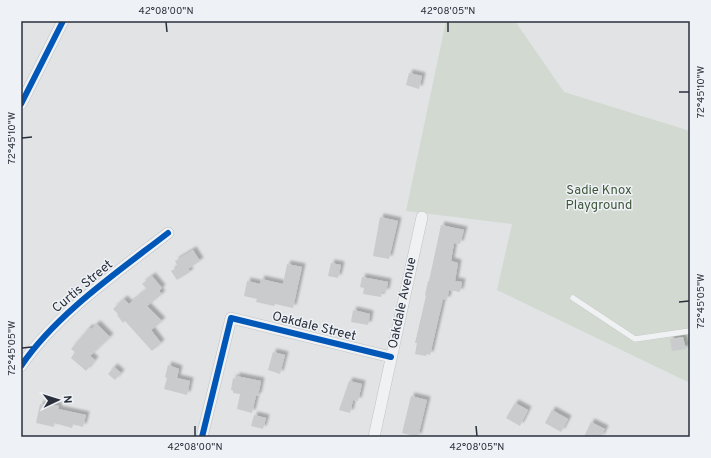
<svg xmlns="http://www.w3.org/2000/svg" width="711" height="458" font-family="Overpass,sans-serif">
<defs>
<filter id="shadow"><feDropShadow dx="3.5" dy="-3.5" stdDeviation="1" flood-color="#0004"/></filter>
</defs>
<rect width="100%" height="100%" fill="#e1e3e5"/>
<!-- green -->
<path fill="#d2d9d1" d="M446,21H515L564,92L690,131V383L497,290L512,224L406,211Z"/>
<!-- building -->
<path fill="#c9cbcd" filter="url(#shadow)" d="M409,73L422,76L419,89L406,85Z
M380,217L398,221L389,259L373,256Z
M441,225L464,230L460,244L454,243L451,261L458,263L455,281L462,282L460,292L449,290L447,300L443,299L430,355L427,354L426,356L415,354L417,343H415L426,296L425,295L428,281H429Z
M193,250L200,261L188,269L190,272L177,280L171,271L178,267L175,261Z
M331,263L341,265L338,278L328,276Z
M287,264L302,267L293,308L275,304L274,306L256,302L257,299L244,296L247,281L260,284L261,279L283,284Z
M152,276L162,288L159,291L162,294L147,306L162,321L151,330L161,343L152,351L125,321L123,323L117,315L118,314L113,309L124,299L129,304L147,289L142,284Z
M362,277L388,282L386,292H382L381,297L363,294L364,288L360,287Z
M353,310L370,314L368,325L351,322Z
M97,324L110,337L90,356L95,360L86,371L71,358L75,352L71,349L89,328L91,329Z
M683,337L686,349L672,351L670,339Z
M273,352L285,355L280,374L268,370Z
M168,365L179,369L177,378L190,381L187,395L164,389L167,378L165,377Z
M114,367L121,373L115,380L108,374Z
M236,376L261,381L258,396H256L252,413L237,409L240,394L233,393V391L231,390L233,378L236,379Z
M349,381L362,384L358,401L353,400L350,413L339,410Z
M411,396L427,400L418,437L402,433Z
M515,403L528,410L520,426L506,418Z
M40,404L48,406V404L59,406L58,409L86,415L83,427L73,424L72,428L54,423V427L36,423Z
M552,410L568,419L561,432L545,423Z
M254,415L266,418L263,429L251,426Z
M591,422L605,429L601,437H584Z"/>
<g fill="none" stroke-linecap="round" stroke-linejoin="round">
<defs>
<path id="service" d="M573,298L635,339L690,331"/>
<path id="minor" d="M21,104L63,21
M21,366C56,314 119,271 168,233
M202,437L231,318L391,357
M374,437L422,217"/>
</defs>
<!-- service casing -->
<use href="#service" stroke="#bfc1c3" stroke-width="6"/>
<!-- minor casing -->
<use href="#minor" stroke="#bfc1c3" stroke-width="12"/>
<!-- service -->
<use href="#service" stroke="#f0f1f2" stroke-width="5.5"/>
<!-- minor -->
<use href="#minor" stroke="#f0f1f2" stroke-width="11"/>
<defs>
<path id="cycleway" d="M21,104L63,21
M21,366C56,314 119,271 168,233
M202,437L231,318L391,357"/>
</defs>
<!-- cycleway casing -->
<use href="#cycleway" stroke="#eef1f5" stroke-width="8"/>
<!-- cycleway -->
<use href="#cycleway" stroke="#0057b8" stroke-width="6"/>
</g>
<!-- ticks -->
<path fill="none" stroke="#2a303c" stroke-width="1.5" d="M166,22L167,32M448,22V32M679,92H689M22,138L32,137M679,302L689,301M22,348L32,347M195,426V436M476,426L477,436"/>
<g text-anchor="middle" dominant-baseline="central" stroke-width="3" stroke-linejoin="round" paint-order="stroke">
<!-- park labels -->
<g font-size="13" fill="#3e5639" stroke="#eef1f5">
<text x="599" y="191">Sadie Knox<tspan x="599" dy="15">Playground</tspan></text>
</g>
<!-- street labels -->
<g font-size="13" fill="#2a303c" stroke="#eef1f5">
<text transform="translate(83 287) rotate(-40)">Curtis Street</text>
<text transform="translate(403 303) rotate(-78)">Oakdale Avenue</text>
<text transform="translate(314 327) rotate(14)">Oakdale Street</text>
</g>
</g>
<!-- border -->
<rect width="711" height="458" fill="none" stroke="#eef1f5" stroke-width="44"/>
<!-- north arrow -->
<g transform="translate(58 400) rotate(86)" stroke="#eef1f5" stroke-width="3" paint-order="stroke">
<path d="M0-3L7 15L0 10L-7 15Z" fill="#2a303c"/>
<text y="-6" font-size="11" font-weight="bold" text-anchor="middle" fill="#2a303c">N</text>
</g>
<rect x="22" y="22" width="667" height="414" fill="none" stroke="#2a303c" stroke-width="1.5"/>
<g font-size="10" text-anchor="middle" fill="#2a303c">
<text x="166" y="14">42°08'00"N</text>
<text x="448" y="14">42°08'05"N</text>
<text transform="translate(700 92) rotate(-90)" y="4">72°45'10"W</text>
<text transform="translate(11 138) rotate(-90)" y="4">72°45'10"W</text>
<text transform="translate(700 301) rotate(-90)" y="4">72°45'05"W</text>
<text transform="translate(11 348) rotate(-90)" y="4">72°45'05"W</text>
<text x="195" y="450">42°08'00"N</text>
<text x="477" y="450">42°08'05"N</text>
</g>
</svg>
